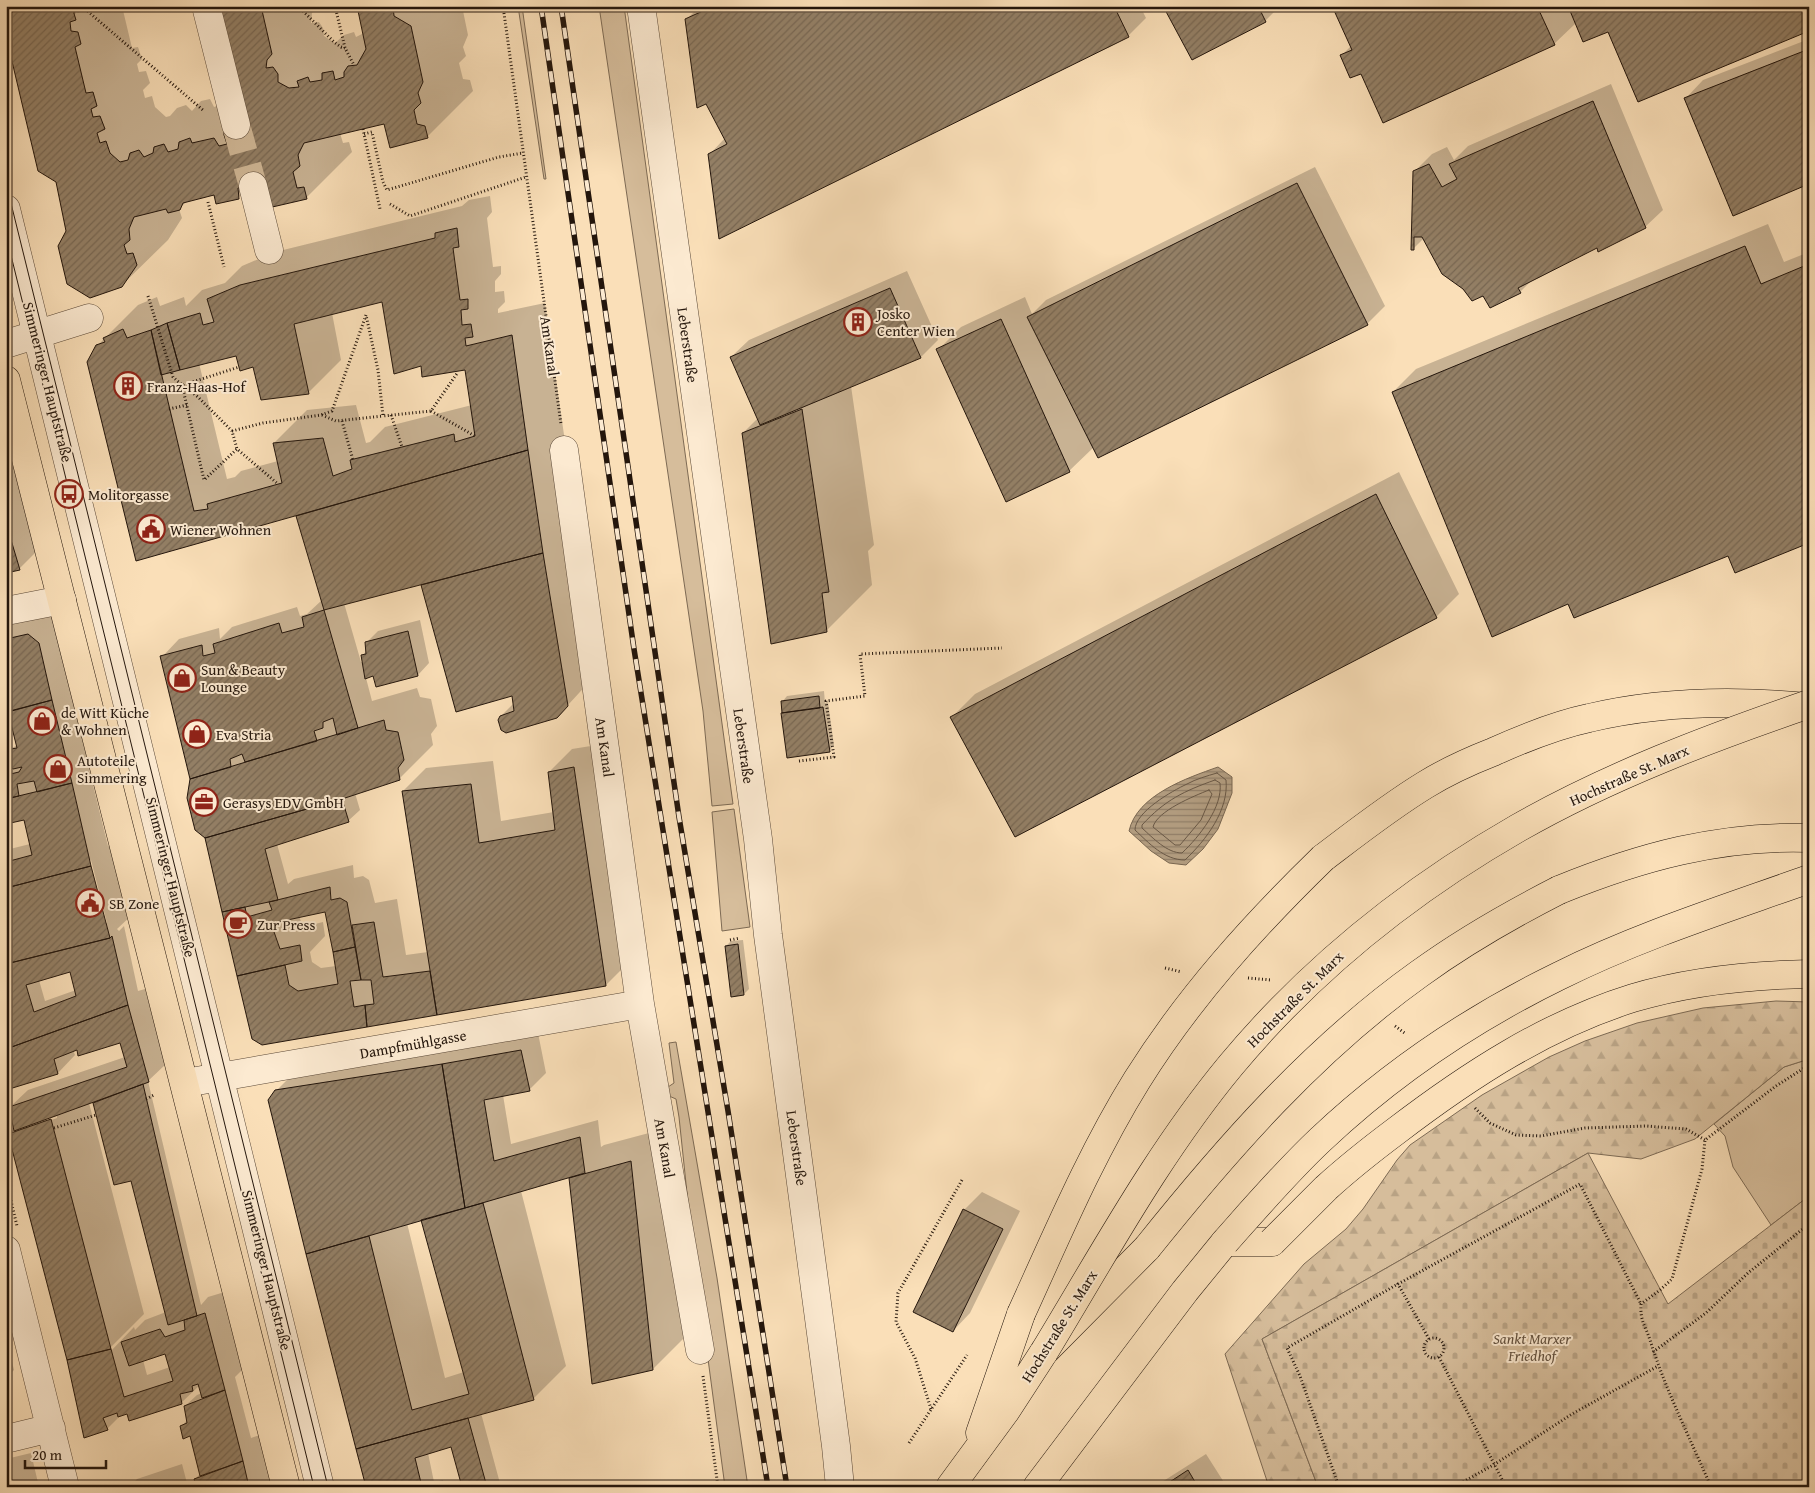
<svg xmlns="http://www.w3.org/2000/svg" width="1815" height="1493" font-family="'Gentium Book Plus',serif">
<defs>
<pattern id="forest-firs" width="22" height="20" patternUnits="userSpaceOnUse" patternTransform="scale(1.25)"><rect width="22" height="20" fill="#d6bd9b"/><path d="M5 1l3.5 6h-7zM16 11l3.5 6h-7z" fill="#b8a284"/></pattern>
<pattern id="cemetery-stones" width="16" height="16" patternUnits="userSpaceOnUse" patternTransform="scale(1.25)"><rect width="16" height="16" fill="#d6bd9b"/><path d="M2 7V4a2 2 0 0 1 4 0v3zM10 15v-3a2 2 0 0 1 4 0v3z" fill="#b8a284"/></pattern>
<pattern id="water-rules" width="6" height="5" patternUnits="userSpaceOnUse" patternTransform="scale(1.25)"><rect width="6" height="5" fill="#b19b7e"/><path d="M0 2.5h6" fill="none" stroke="#907d66"/></pattern>
<pattern id="building-hatch" width="6" height="6" patternUnits="userSpaceOnUse" patternTransform="scale(1.25)"><rect width="6" height="6" fill="#937f65"/><path d="M-1 1l2-2M0 6l6-6M5 7l2-2" fill="none" stroke="#786752"/></pattern>
</defs>
<rect width="100%" height="100%" fill="#fadfb8"/>
<filter id="stains"><feTurbulence type="fractalNoise" baseFrequency=".004" numOctaves="4"/><feColorMatrix values="0 0 0 0 .2 0 0 0 0 .09 0 0 0 0 .02 0 0 0 .5 -.17"/></filter>
<radialGradient id="worn" r=".72"><stop offset=".6" stop-color="#630" stop-opacity="0"/><stop offset="1" stop-color="#630" stop-opacity=".3"/></radialGradient>
<!-- green -->
<path fill="#d6bd9b" stroke="#7d6a54" d="M518,6H522L546,179H544Z
M599,6H624L733,804L712,806L703,711Z
M734,809L750,927L722,931L712,812Z
M676,1042L717,1278L748,1487H725L691,1231L679,1117L676,1099L669,1096L668,1087L674,1083L669,1043Z
M1809,1059V1196L1771,1225L1733,1167L1725,1136L1714,1124L1784,1067Z"/>
<!-- forest -->
<path fill="url(#forest-firs)" stroke="#7d6a54" d="M1776,1001L1809,1002V1059L1784,1067L1695,1139L1641,1159L1588,1153L1262,1339L1318,1487H1269L1225,1354L1304,1264L1346,1229L1363,1209L1397,1160L1410,1145L1482,1095L1549,1057L1585,1041L1637,1023L1703,1008Z"/>
<!-- cemetery -->
<path fill="url(#cemetery-stones)" stroke="#7d6a54" d="M1588,1153L1668,1304L1809,1196V1487H1318L1262,1339Z"/>
<!-- water -->
<path fill="url(#water-rules)" stroke="#796650" d="M1218,767L1232,777V793L1218,829L1203,849L1186,865L1169,863L1151,851L1129,831C1137,795 1187,778 1218,767Z"/>
<!-- shadow -->
<path fill="#0003" fill-rule="evenodd" d="M6,6H122L132,48L138,47L142,59L137,64L139,72L146,71L150,83L143,90L145,98L152,96L155,107L166,117L170,116L177,108L186,105L192,111L201,101L210,99L214,107L217,106L220,6H317L312,13L311,23L319,22L323,28L324,36L335,43L344,35L354,32L356,37L364,33L358,6H462L468,35L463,47L466,56L459,63L463,79L470,80L473,91L427,137L385,123L340,133L343,143L349,142L352,152L306,198L251,185L238,198L215,194L188,200L179,209L182,218L168,240L121,286L67,231L57,182Z
M700,6H1140L1146,18L1128,36L709,155L725,138L686,20Z
M1165,6H1280L1265,21Z
M1333,6H1809L1609,30L1576,23L1554,44L1361,72L1341,56L1351,46Z
M1809,39V183L1686,98L1703,80Z
M1611,84L1663,210L1645,227L1597,246L1533,279L1520,292L1424,238L1413,249L1415,171L1432,154L1447,147L1454,160L1468,146Z
M1315,167L1385,306L1367,324L1094,447L1069,471L938,350L961,327L1025,297L1032,314L1046,300Z
M490,196L492,212L487,218L493,267L501,266V274L495,281V292L504,291L505,302L498,309V313L545,303L576,518L590,681L557,717L501,716L514,703L513,695L422,586L426,582L344,603L361,662H363L362,656L367,650L366,643L378,631L420,620L429,663L418,675L377,685L374,675L366,678L372,701L417,688L420,697L431,699L437,726L431,734L433,745L399,779L355,793L360,810L348,821L277,844L288,884L294,879L353,865L354,878L363,876L369,880L375,903L397,899L406,955L428,952L403,791L426,768L493,761L501,821L554,812L549,772L572,749L597,745L629,962L606,985L262,1044L254,1039L162,657L179,639L219,628L220,639L232,627L297,607L300,616L307,614L322,600L297,514L137,559L97,346L138,305L157,297L160,306L184,297L186,306L202,290L225,283L242,266L275,252L462,206L469,200ZM383,301L466,369L472,405L385,427L370,442L366,443L356,405L307,410L274,443L278,461L241,471L235,477L227,479L199,363L237,354L254,365L308,393L341,360L332,313ZM326,911L336,966L321,968L312,962L310,952L325,936L323,922L303,927L299,916Z
M1768,224L1784,262L1809,252V542L1728,554L1569,603L1393,392L1416,369Z
M907,271L938,340L921,357L851,386L874,545L868,551L872,585L826,631L743,433L758,418L731,357L749,340Z
M6,410L52,536L19,569L6,572Z
M1399,472L1459,594L1436,617L952,717L975,694Z
M52,612L104,749L88,765L108,846L114,844L133,914L117,929L119,931L124,926L138,991L145,989L166,1064L148,1081L201,1305L208,1297L228,1291L247,1365L235,1377L251,1438L276,1429L289,1487H197L195,1479L200,1474L191,1435L181,1427L187,1420L185,1406L197,1395L202,1393L200,1385L181,1403L121,1415L107,1429L68,1360L9,1134L15,1128L10,1107L28,1090L125,1057L121,1042L78,1048L73,1050L75,1055L58,1073L6,1089V850L30,844L24,819L9,822L6,825V749L14,747L17,745L11,717L6,722V621ZM91,860L107,923H105L89,861ZM71,970L76,990L45,1001L39,980ZM94,1101L115,1184L132,1180L166,1312L145,1320L135,1330L134,1327L110,1352V1348L144,1314L89,1103ZM57,1116V1118L46,1122V1119ZM165,1352L170,1367L147,1375L143,1360Z
M824,691L825,703L828,702L834,745L829,751L782,702L787,696Z
M743,940L749,989L744,994L726,946L731,941Z
M538,1033L546,1073L529,1090L503,1095L511,1144L598,1120L601,1147L604,1145L664,1129L686,1336L653,1369L594,1382L570,1176L521,1191L566,1366L533,1399L481,1413L501,1487H463L451,1445L428,1453L434,1482L443,1480L444,1487H367L308,1254L276,1091L294,1073ZM423,1219L464,1372L445,1378L407,1223Z
M982,1192L1020,1211L970,1313L953,1331L964,1210Z
M6,1338L14,1370L6,1378Z
M31,1453L39,1487H6V1459Z
M1206,1454L1227,1487H1154Z
M182,1464L188,1487H129L137,1479Z"/>
<g fill="none" stroke-linecap="round" stroke-linejoin="round">
<!-- shore -->
<path stroke="#6a5845" stroke-width="1" d="M1217,773L1226,780C1229,810 1206,840 1185,860C1164,860 1149,843 1135,830C1135,812 1172,791 1187,784C1196,779 1207,776 1217,773Z
M1215,780L1220,783C1223,807 1199,837 1182,853C1167,853 1153,838 1142,828V825C1165,800 1184,791 1215,780Z
M1209,790L1212,794L1201,820L1180,845H1175L1153,827C1157,811 1194,796 1209,790Z"/>
</g>
<!-- building -->
<path fill="url(#building-hatch)" stroke="#24160c" fill-rule="evenodd" d="M6,6L72,7L76,20L70,22L71,31L78,32L81,44L75,47L86,93L93,92L97,106L91,109L93,117L100,116L105,129L97,133L100,143L106,141L110,153L120,162L128,160L130,153L139,150L144,157L153,153L154,147L164,144L168,152L178,149L179,142L190,138L192,143L214,138L219,146L227,144L224,135L219,6H261L272,54L267,60L266,68L273,67L278,74V82L289,88L299,87L297,81L308,77L310,82L322,80V73L333,71L335,80L344,77V72L348,66L357,65L366,49L357,6H393L394,16L411,26L423,82L418,93L421,103L414,110L417,124L425,126L428,138L390,148L384,124L304,143L298,155L300,166L293,172L297,188L304,187L307,199L268,208L262,185L238,188L239,199L216,204L214,195L183,203L180,210L168,213L166,209L134,217L129,229L130,240L124,245L127,254L133,253L137,265L122,287L90,298L67,284L58,246L66,231L56,182L38,171L6,36Z
M714,6H1114L1129,37L719,239L708,154L727,144L706,104L697,108L685,19Z
M1163,6H1258L1266,22L1192,60Z
M1332,6H1537L1555,45L1383,123L1361,74L1350,78L1340,55L1352,50Z
M1568,6H1809V31L1638,102L1608,32L1583,42Z
M1809,49V184L1733,216L1684,98Z
M1593,101L1646,228L1598,252L1597,248L1518,288L1521,293L1490,308L1483,296L1472,301L1463,289L1442,274L1422,237H1414V250H1411L1413,171L1429,164L1442,187L1457,179L1449,164Z
M1297,183L1368,325L1098,458L1027,317Z
M457,228L459,247L453,248L460,300L468,299V309L461,310L462,325L471,324L473,337L465,338L466,346L512,335L528,450L136,561L87,362L96,345L105,342L103,338L123,329L127,338L151,330L194,511L208,509L207,504L282,483L273,443L323,438L333,476L352,469L350,460L454,434L455,442L475,436L465,370L422,377L421,366L394,374L382,302L294,324L309,394L261,400L253,367L240,371L236,356L180,370L167,323L200,313L203,325L214,322L207,299L240,285L435,238V233Z
M1745,246L1761,284L1809,264V543L1735,573L1728,556L1574,618L1568,604L1492,637L1392,392Z
M890,288L921,358L760,425L730,357Z
M1001,319L1070,472L1006,502L936,349Z
M167,323L180,370L161,375L151,330Z
M802,409L829,592L822,593L827,632L771,644L742,433Z
M528,450L543,553L324,610L296,516Z
M1376,494L1437,618L1015,837L950,717Z
M6,523L20,570L6,573Z
M543,553L568,706L557,718L506,733L501,730L498,720L500,716L514,711L512,696L456,712L421,585Z
M324,610L358,728L337,735L333,718L323,722V728L314,731L317,741L245,762L242,754L230,759L231,767L190,779L160,656L202,645L203,656L215,653L213,644L279,623L282,633L304,627L302,617Z
M408,631L418,676L376,687L373,676L365,679L361,655L366,654L365,642Z
M28,634L39,643L52,700L6,712V639Z
M819,696L820,708L782,713L781,701Z
M52,700L72,783L37,792L34,781L17,784L19,796L6,799V775L19,772L22,767L13,769L6,764V755L11,749L17,748L8,712Z
M823,707L830,752L787,758L781,713Z
M384,720L386,730L398,732L404,760L398,768L400,780L342,799L205,838L195,830L187,798L190,779Z
M574,767L606,986L437,1015L402,791L471,784L479,843L555,830L548,772Z
M72,783L91,866L6,888V862L32,855L24,820L6,824V799Z
M342,799L349,822L265,849L278,900L222,912L205,838Z
M91,866L110,938L6,964V888Z
M330,887L331,900L340,898L347,902L355,947L333,952L325,912L278,922L273,929L280,949L300,945L302,961L237,976L222,912L245,907L247,917L272,910L269,902Z
M374,922L383,977L430,971L437,1015L367,1027L365,1005L374,1004L371,980H361L352,925Z
M112,936L128,1005L6,1049V964L110,938ZM70,972L76,996L34,1012L26,985Z
M738,944L744,995L731,997L725,946Z
M355,947L361,980L350,981L354,1007L365,1005L367,1027L262,1045L252,1039L237,976L285,965L289,985L298,991L338,984L333,952Z
M128,1005L149,1082L14,1131L9,1107L127,1067L120,1043L78,1056L77,1050L54,1059L58,1074L6,1090V1049Z
M521,1050L530,1091L484,1100L494,1161L580,1137L585,1173L465,1208L442,1064Z
M442,1064L465,1208L306,1254L268,1100L275,1090Z
M143,1084L197,1316L168,1325L131,1181L114,1185L93,1103Z
M51,1119L111,1349L67,1360L8,1134Z
M631,1161L653,1370L592,1384L569,1178Z
M483,1203L534,1400L356,1449L306,1254L369,1236L412,1410L469,1394L421,1220Z
M963,1209L1003,1229L953,1332L913,1312Z
M205,1313L225,1390L202,1398L198,1384L192,1386L193,1391L180,1394L182,1404L129,1421L127,1414L118,1417L117,1413L103,1418L108,1430L84,1438L67,1360L111,1349L124,1397L173,1381L165,1354L129,1366L121,1342L160,1329L165,1337L185,1330L184,1320Z
M225,1390L243,1461L200,1476L190,1436L183,1439L180,1426L187,1423L184,1406Z
M468,1418L487,1487H462L451,1447L415,1458L422,1487H366L356,1449Z
M243,1461L249,1487H196L194,1479Z
M1188,1470L1198,1487H1162Z"/>
<g fill="none" stroke-linecap="round" stroke-linejoin="round">
<!-- minor-tunnel -->
<path stroke="#cfb796" stroke-width="28" stroke-dasharray="28 14" stroke-linecap="butt" d="M236,125L253,186"/>
<defs>
<path id="minor" d="M206,6L236,125
M641,6L758,839L768,935L836,1446L840,1487
M253,186L269,250
M6,209L320,1487
M6,344L89,318
M564,450L640,1004L700,1350
M6,611L62,600
M185,1083L640,1004
M6,1250L65,1487
M6,1439L51,1428"/>
<path id="major" d="M6,380L286,1487"/>
<path id="highway" d="M1323,858C1356,833 1389,807 1425,785C1446,772 1470,761 1493,752C1524,738 1556,725 1589,718C1661,701 1734,700 1807,707
M1559,890C1640,857 1720,835 1809,838
M980,1433L1021,1314
M950,1487L1005,1412L1044,1352L1147,1248
M1037,1487L1185,1291L1225,1242H1272"/>
</defs>
<!-- minor casing -->
<use href="#minor" stroke="#5a4837" stroke-width="29"/>
<!-- major casing -->
<use href="#major" stroke="#24160c" stroke-width="29"/>
<!-- highway casing -->
<use href="#highway" stroke="#24160c" stroke-width="29"/>
<!-- path -->
<path stroke="#24160c" stroke-width="3" stroke-dasharray="1 2.5" stroke-linecap="butt" d="M298,6L334,42L341,47L345,48
M335,6L345,48L354,65
M503,6L561,424
M85,9L204,111
M74,12L93,6
M363,129L380,209
M364,134L372,132L383,182L387,190L499,157L523,153
M208,202L224,267
M390,204L410,216L526,177
M148,296L173,377L182,385L204,480L237,449L278,484
M183,385L198,397L232,431L237,449
M183,385L239,367
M169,409L187,405
M431,411L475,436
M322,415L336,421L383,416
M391,415L402,447
M342,421L353,460
M232,431L263,423L321,415L332,411L366,315L378,370L383,416L431,411L458,372
M799,761L834,757L826,701L865,696L860,654L1002,648
M730,940L740,938
M1165,968L1182,972
M1248,978L1271,980
M1395,1026L1406,1034
M146,1099L154,1095
M1475,1108L1490,1123L1516,1135L1541,1136L1585,1128L1646,1126L1686,1129L1705,1140
M54,1128L96,1115
M6,1140H10
M6,1180L17,1226
M1424 1348a10 10 0 1 1 20 0a10 10 0 1 1-20 0Z
M1429,1339L1398,1284L1580,1184L1641,1304
M1653,1352L1706,1313L1748,1273L1809,1224
M1439,1357L1506,1487
M703,1376L718,1487
M931,1409L915,1358L896,1322L898,1293L962,1180
M909,1443L967,1355
M1339,1487L1300,1376L1287,1348L1398,1284
M1454,1487L1495,1464L1572,1414L1658,1366
M1711,1487C1690,1438 1666,1391 1650,1340C1645,1325 1640,1321 1641,1304L1660,1290L1672,1279L1702,1169L1705,1140L1776,1086L1809,1065"/>
<!-- minor -->
<use href="#minor" stroke="#fcead1" stroke-width="28"/>
<!-- major -->
<use href="#major" stroke="#fadfb8" stroke-width="28"/>
<!-- highway -->
<use href="#highway" stroke="#fadfb8" stroke-width="28"/>
<!-- tram -->
<path stroke="#24160c" stroke-width="1" d="M6,183L328,1487
M6,235L314,1487"/>
<defs>
<path id="rail" d="M541,6L634,649L768,1487
M561,6L679,817L728,1111L787,1487"/>
</defs>
<!-- rail casing -->
<use href="#rail" stroke="#24160c" stroke-width="5.5"/>
<!-- rail -->
<use href="#rail" stroke="#fcead1" stroke-width="4" stroke-dasharray="11" stroke-linecap="butt"/>
<defs>
<path id="highway-bridge" d="M1225,1242C1256,1207 1286,1172 1320,1140C1390,1074 1473,1018 1559,976C1639,936 1725,909 1809,879
M1272,1242C1290,1224 1308,1206 1326,1188C1348,1168 1372,1149 1396,1131C1468,1076 1546,1025 1633,998C1690,981 1750,975 1809,974
M1147,1248C1227,1148 1314,1049 1419,974C1463,942 1510,915 1559,890
M1021,1314C1057,1235 1091,1154 1137,1080C1189,997 1253,926 1323,858
M1044,1352C1103,1255 1158,1153 1231,1065C1311,969 1410,890 1518,828C1609,776 1710,738 1809,704"/>
</defs>
<!-- highway-bridge casing -->
<use href="#highway-bridge" stroke="#24160c" stroke-width="29" stroke-linecap="butt"/>
<!-- highway-bridge -->
<use href="#highway-bridge" stroke="#fadfb8" stroke-width="28"/>
</g>
<!-- icons -->
<defs>
<symbol id="building-ring" viewBox="-11 -11 22 22"><circle r="9.5" fill="#fcead1" stroke="#8f2418" stroke-width="1.5"/><path d="M-4-6H4V6H1V3H-1V6H-4ZM-2.5-4.3h1.7v1.8h-1.7ZM.8-4.3h1.7v1.8H.8ZM-2.5-1h1.7V.8h-1.7ZM.8-1h1.7V.8H.8Z" fill="#8f2418"/></symbol>
<symbol id="bus-ring" viewBox="-11 -11 22 22"><circle r="9.5" fill="#fcead1" stroke="#8f2418" stroke-width="1.5"/><path d="M-5-6H5V4H4V6H2V4H-2V6H-4V4H-5ZM-3.5-4V0h7V-4ZM-3.5 1.2v1.5H-2V1.2ZM2 1.2v1.5H3.5V1.2Z" fill="#8f2418"/></symbol>
<symbol id="civic-ring" viewBox="-11 -11 22 22"><circle r="9.5" fill="#fcead1" stroke="#8f2418" stroke-width="1.5"/><path d="M-.6-6.5H3V-4.5H.6V-3L4-1V1h2V6H-6V1h2V-1L-.6-3ZM-1.2 2.5V6h2.4V2.5Z" fill="#8f2418"/></symbol>
<symbol id="shop-ring" viewBox="-11 -11 22 22"><circle r="9.5" fill="#fcead1" stroke="#8f2418" stroke-width="1.5"/><path d="M-5-2.5h2.3a2.7 3.5 0 0 1 5.4 0H5L5.5 6h-11ZM-1.5-2.5h3a1.5 2.3 0 0 0-3 0Z" fill="#8f2418"/></symbol>
<symbol id="office-ring" viewBox="-11 -11 22 22"><circle r="9.5" fill="#fcead1" stroke="#8f2418" stroke-width="1.5"/><path d="M-6-3h4V-5.5h4V-3h4V5H-6ZM-1-4.5V-3h2v-1.5ZM-6 0V1H6V0Z" fill="#8f2418"/></symbol>
<symbol id="cafe-ring" viewBox="-11 -11 22 22"><circle r="9.5" fill="#fcead1" stroke="#8f2418" stroke-width="1.5"/><path d="M-5.5-4.5H6V0H3Q3 3.5 0 3.5H-2.5Q-5.5 3.5-5.5 0ZM3-3.2v2h1.7v-2ZM-6 4.5H4V6H-6Z" fill="#8f2418"/></symbol>
</defs>
<g fill-rule="evenodd">
<use href="#building-ring" x="842" y="306" width="32" height="32"/>
<use href="#building-ring" x="112" y="370" width="32" height="32"/>
<use href="#bus-ring" x="53" y="478" width="32" height="32"/>
<use href="#civic-ring" x="135" y="513" width="32" height="32"/>
<use href="#shop-ring" x="166" y="662" width="32" height="32"/>
<use href="#shop-ring" x="26" y="705" width="32" height="32"/>
<use href="#shop-ring" x="181" y="718" width="32" height="32"/>
<use href="#shop-ring" x="42" y="753" width="32" height="32"/>
<use href="#office-ring" x="188" y="786" width="32" height="32"/>
<use href="#civic-ring" x="74" y="887" width="32" height="32"/>
<use href="#cafe-ring" x="222" y="908" width="32" height="32"/>
</g>
<g text-anchor="middle" dominant-baseline="central" stroke-width="4" stroke-linejoin="round" paint-order="stroke">
<!-- poi labels -->
<g font-size="15" fill="#24160c" stroke="#fcead1" text-anchor="start">
<text x="877" y="313">Josko<tspan x="877" dy="17">Center Wien</tspan></text>
<text x="147" y="386">Franz-Haas-Hof</text>
<text x="88" y="494">Molitorgasse</text>
<text x="170" y="529">Wiener Wohnen</text>
<text x="201" y="669">Sun &amp; Beauty<tspan x="201" dy="17">Lounge</tspan></text>
<text x="61" y="712">de Witt Küche<tspan x="61" dy="17">&amp; Wohnen</tspan></text>
<text x="216" y="734">Eva Stria</text>
<text x="77" y="760">Autoteile<tspan x="77" dy="17">Simmering</tspan></text>
<text x="223" y="802">Gerasys EDV GmbH</text>
<text x="109" y="903">SB Zone</text>
<text x="257" y="924">Zur Press</text>
</g>
<!-- street labels -->
<g font-size="15" fill="#24160c" stroke="#fcead1">
<text transform="translate(688 345) rotate(82)">Leberstraße</text>
<text transform="translate(550 346) rotate(82)">Am Kanal</text>
<text transform="translate(48 382) rotate(76)">Simmeringer Hauptstraße</text>
<text transform="translate(744 746) rotate(82)">Leberstraße</text>
<text transform="translate(605 747) rotate(82)">Am Kanal</text>
<text transform="translate(1629 775) rotate(-24)">Hochstraße St. Marx</text>
<text transform="translate(171 877) rotate(76)">Simmeringer Hauptstraße</text>
<text transform="translate(1295 999) rotate(-45)">Hochstraße St. Marx</text>
<text transform="translate(413 1044) rotate(-10)">Dampfmühlgasse</text>
<text transform="translate(665 1148) rotate(80)">Am Kanal</text>
<text transform="translate(797 1148) rotate(82)">Leberstraße</text>
<text transform="translate(267 1270) rotate(76)">Simmeringer Hauptstraße</text>
<text transform="translate(1059 1326) rotate(-58)">Hochstraße St. Marx</text>
</g>
<!-- park labels -->
<g font-size="15" font-style="italic" fill="#62503e" stroke="#fcead1">
<text x="1532" y="1338">Sankt Marxer<tspan x="1532" dy="17">Friedhof</tspan></text>
</g>
</g>
<!-- margin -->
<rect width="1815" height="1493" fill="none" stroke="#fadfb8" stroke-width="25"/>
<rect x="8" y="8" width="1800" height="1478" fill="none" stroke="#24160c" stroke-width="2.5"/>
<rect x="12" y="12" width="1790" height="1468" fill="none" stroke="#24160c"/>
<!-- scale -->
<path d="M25 1460v8h81v-8" fill="none" stroke="#24160c" stroke-width="2.5"/>
<text x="32" y="1460" font-size="15" fill="#24160c" stroke="#fcead1" stroke-width="4" paint-order="stroke">20 m</text>
<rect width="100%" height="100%" filter="url(#stains)"/>
<rect width="100%" height="100%" fill="url(#worn)"/>
</svg>
